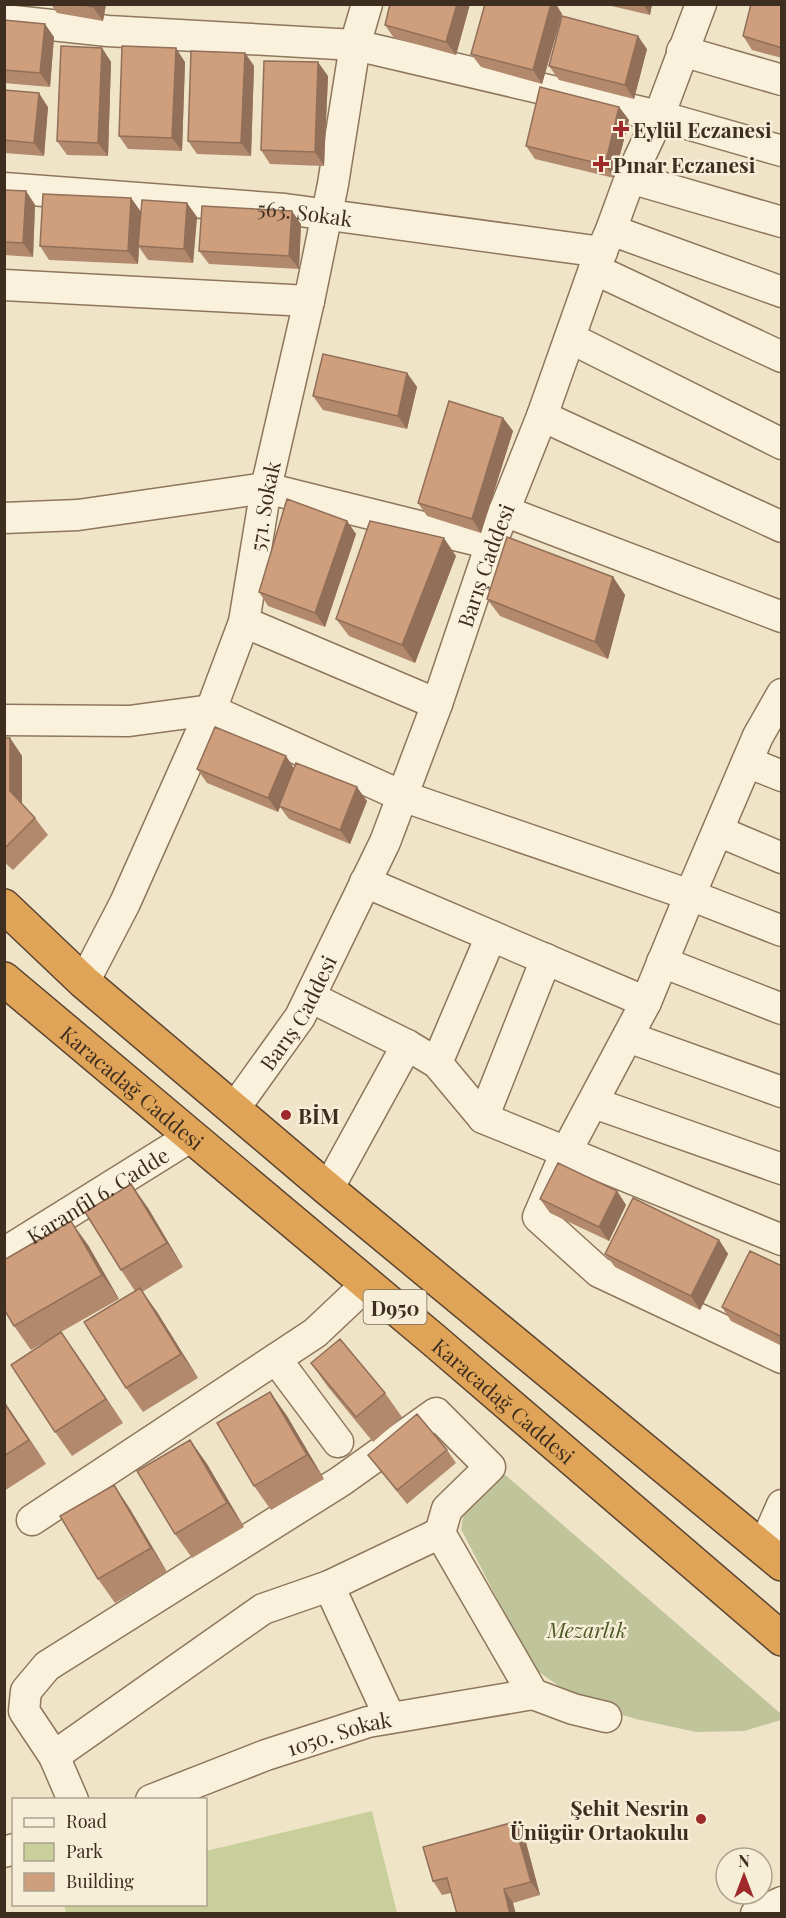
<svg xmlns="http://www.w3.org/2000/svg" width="786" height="1918" font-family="'Playfair Display',serif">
<rect width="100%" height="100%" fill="#f0e4c8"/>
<!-- green -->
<path fill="#c9cf9b" d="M372,1811L397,1913H66L64,1905L206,1904V1851Z"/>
<!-- cemetery -->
<path fill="#bfc49a" d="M503,1473L781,1714V1720L744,1731L696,1732L636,1719L585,1704L533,1668L461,1529L466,1499Z"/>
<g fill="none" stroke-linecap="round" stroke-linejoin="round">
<defs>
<g id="minor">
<path d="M4,20L108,31L355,45L659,116L782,151"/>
<path d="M682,51L782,80"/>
<path d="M630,178L782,222"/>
<path id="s1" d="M4,188L285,209L602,252"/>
<path d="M611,230L782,292"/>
<path d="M594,269L782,357"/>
<path d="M4,285L309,301"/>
<path d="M570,338L782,444"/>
<path d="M542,416L782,527"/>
<path d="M504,511L782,617"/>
<path d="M4,518L78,515L266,488L491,544"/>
<path d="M244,622L437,704"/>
<path d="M782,694L758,736L690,895L782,931"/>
<path d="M4,720L129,721L211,710L402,796L690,895L646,1002L566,1152L538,1217L599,1272L782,1358"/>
<path d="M747,762L782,776"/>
<path d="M718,831L782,858"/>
<path d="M365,882L646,1002"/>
<path d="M662,962L782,1009"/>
<path id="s2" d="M84,982L125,903L211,710L244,622L266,488L309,301L333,184L355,45L367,4"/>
<path d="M310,997L407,1045L437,1063L483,1118L782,1240"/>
<path d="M628,1037L782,1092"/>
<path d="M437,1063L491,936"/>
<path d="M594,1103L782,1169"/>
<path id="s3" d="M234,1109L300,1017L385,842L437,704L491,544L542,416L594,269L611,230L630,178L659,116L701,4"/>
<path d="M483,1118L546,959"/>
<path d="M328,1189L407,1045"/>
<path id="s4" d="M4,1253L190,1137"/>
<path d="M276,1359L338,1442"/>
<path d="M32,1520L315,1333L367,1284"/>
<path d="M763,1548L782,1505"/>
<path d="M329,1586L390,1718"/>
<path d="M54,1756L263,1609L329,1586L440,1533"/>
<path d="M73,1800L54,1756L24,1711L26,1691L47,1666L341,1481L436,1413L490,1467L447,1509L440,1533L533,1694L573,1709L606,1717"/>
<path id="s5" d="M151,1800L266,1755L368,1722L533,1694"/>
<path d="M4,1852L14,1849"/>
<path d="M756,1914L782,1902"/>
</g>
<g id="highway">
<path d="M4,906L84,982L328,1189L782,1564"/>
<path id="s6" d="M4,979L435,1341L782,1639"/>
</g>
</defs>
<!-- minor casing -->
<use href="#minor" stroke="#8d765c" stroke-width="33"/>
<!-- highway casing -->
<use href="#highway" stroke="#5b4430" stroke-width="36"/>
<!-- minor -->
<use href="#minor" stroke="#faf1dc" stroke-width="30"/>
<!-- highway -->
<use href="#highway" stroke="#e0a458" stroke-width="33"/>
</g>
<!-- wall -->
<path fill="#b2896c" d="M51,4H106L103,21L57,13Z
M470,4L456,55L394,38L385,25Z
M603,4H652L650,15Z
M782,4V58L752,50L743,36Z
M562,14L542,84L481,67L471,54Z
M4,20L54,37L50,87L4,83Z
M102,48L111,62L108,156L67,155L57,141Z
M647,49L634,99L559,80L549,66Z
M245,53L254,66L251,156L197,154L188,141Z
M185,62L182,151L128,149L119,136Z
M328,76L324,166L270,164L261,150Z
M4,90L48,107L44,156L4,153Z
M619,107L629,120L614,178L535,159L526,146Z
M4,190L26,191L35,205L33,257L4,255Z
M131,198L141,212L187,203L197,217L193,263L148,260L139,247L138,264L49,260L40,246Z
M301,224L299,269L209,264L199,251Z
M407,373L417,387L407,429L323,410L313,396Z
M503,418L513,431L481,533L427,516L418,503Z
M347,521L356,534L325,627L268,606L259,592Z
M456,556L415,663L349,636L336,619Z
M613,577L625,595L608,659L500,616L487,599Z
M4,738H10L22,756V804L35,818L48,835L13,870L4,862Z
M286,756L294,769L367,801L350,844L289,819L280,807L278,812L207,783L197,769Z
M131,1184L148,1208L183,1267L142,1292L157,1312L198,1378L143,1412L126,1388L135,1291L121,1270Z
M617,1191L626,1205L609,1241L550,1213L540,1199Z
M719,1240L728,1254L700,1310L615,1267L605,1254Z
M88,1245L119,1299L61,1332L123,1423L72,1456L55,1432L59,1334L31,1350L14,1326Z
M782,1266V1346L731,1321L722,1307Z
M311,1363L385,1393L402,1417L373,1442L328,1387Z
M270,1392L287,1416L324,1479L271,1510L254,1486Z
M4,1401L46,1464L4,1491Z
M190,1440L207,1464L244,1527L192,1558L175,1534Z
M447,1450L456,1463L407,1504L378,1468L368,1455Z
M114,1485L130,1509L167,1572L115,1603L98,1579Z
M514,1822L524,1835L540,1895L513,1903L451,1893L442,1895L433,1881Z"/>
<!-- shaded-wall -->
<path fill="#916f58" d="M94,4H106L103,21L93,7Z
M457,4H470L456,55L446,42Z
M551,4H556L562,14L542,84L533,70Z
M643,4H652L650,15Z
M45,24L54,37L50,87L40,73Z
M638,36L647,49L634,99L625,85Z
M102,48L111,62L108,156L98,143Z
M176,48L185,62L182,151L172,138Z
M245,53L254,66L251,156L241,143Z
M318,62L328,76L324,166L315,152Z
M39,93L48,107L44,156L34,143Z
M619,107L629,120L614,178L605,165Z
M26,191L35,205L33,257L23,243Z
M131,198L141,212L138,264L128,251Z
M187,203L197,217L193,263L184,249Z
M292,211L301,224L299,269L289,256Z
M407,373L417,387L407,429L398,416Z
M503,418L513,431L481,533L472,519Z
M347,521L356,534L325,627L315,613Z
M444,538L456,556L415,663L402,645Z
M613,577L625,595L608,659L595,642Z
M10,738L22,756V808L10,791Z
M286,756L295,770L278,812L268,798Z
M357,787L367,801L350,844L340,830Z
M131,1184L148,1208L183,1267L167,1243Z
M617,1191L626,1205L609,1241L599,1227Z
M71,1221L88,1245L119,1299L102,1275Z
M719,1240L728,1254L700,1310L691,1296Z
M140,1288L157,1312L198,1378L181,1354Z
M61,1332L78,1356L123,1423L106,1399Z
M270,1392L287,1416L324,1479L307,1455Z
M4,1401L46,1464L29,1440L4,1403Z
M190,1440L207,1464L244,1527L227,1503Z
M114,1485L130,1509L167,1572L151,1548Z
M514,1822L524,1835L540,1895L531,1882Z
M504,1889L513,1903L516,1914H510Z"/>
<!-- building -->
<path fill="#cf9f7d" stroke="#916f58" stroke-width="1.5" d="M79,4H94L93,7Z
M390,4H457L446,42L385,25Z
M485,4H551L533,70L471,54Z
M751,4H782V48L743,36Z
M562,16L638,36L625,85L549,66Z
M4,20L45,24L40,73L4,70Z
M61,46L102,48L98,143L57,141Z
M122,46L176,48L172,138L119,136Z
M191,51L245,53L241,143L188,141Z
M264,61L318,62L315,152L261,150Z
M540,87L619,107L605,165L526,146Z
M4,90L39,93L34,143L4,140Z
M4,190L26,191L23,243L4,242Z
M43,194L131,198L128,251L40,246Z
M142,200L187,203L184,249L138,246Z
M202,206L292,211L289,256L199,251Z
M323,354L407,373L398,416L313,396Z
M449,401L503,418L472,519L418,503Z
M287,499L347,521L315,613L259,592Z
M370,521L444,538L402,645L336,619Z
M507,537L613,577L595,642L487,599Z
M215,727L286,756L268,798L197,769Z
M4,738H10V791L35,818L4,849Z
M296,763L357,787L340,830L279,806Z
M558,1163L617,1191L599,1227L540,1199Z
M131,1184L167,1243L121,1270L85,1212Z
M633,1198L719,1240L691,1296L605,1254Z
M71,1221L102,1275L14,1326L4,1309V1260Z
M750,1251L782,1266V1337L722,1307Z
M140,1288L181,1354L126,1388L84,1322Z
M61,1332L106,1399L55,1432L11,1365Z
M340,1339L385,1393L356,1417L311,1363Z
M270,1392L307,1455L254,1486L217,1423Z
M4,1403L29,1440L4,1456Z
M417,1414L447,1450L397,1490L368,1455Z
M190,1440L227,1503L175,1534L137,1471Z
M114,1485L151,1548L98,1579L60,1516Z
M514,1822L531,1882L504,1889L510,1914H457L447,1878L433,1881L423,1847Z"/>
<!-- markers -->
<g fill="#9e2a2b" stroke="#f7eed8" stroke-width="2">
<path d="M618 120h6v6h6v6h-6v6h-6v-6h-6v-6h6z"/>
<path d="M598 155h6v6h6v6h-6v6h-6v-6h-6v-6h6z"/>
<circle cx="286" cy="1115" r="6"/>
<circle cx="701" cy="1819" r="6"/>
</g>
<g text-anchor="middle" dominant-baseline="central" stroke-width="5" stroke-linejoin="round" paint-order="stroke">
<!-- shield labels -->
<rect fill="#f7eed8" stroke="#756857" stroke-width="1.5" x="363.5" y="1290" width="63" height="34" rx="4.5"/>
<g font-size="20" font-weight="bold" fill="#3d2e20">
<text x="395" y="1307">D950</text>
</g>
<!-- poi labels -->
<g font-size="21" font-weight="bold" fill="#3d2e20" stroke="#f7eed8" text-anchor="start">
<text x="633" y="129">Eylül Eczanesi</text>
<text x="613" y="164">Pınar Eczanesi</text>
<text x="298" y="1115">BİM</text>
<text x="689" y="1807" text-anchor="end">Şehit Nesrin<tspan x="689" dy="24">Ünügür Ortaokulu</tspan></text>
</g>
<!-- street labels -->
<g font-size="21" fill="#3d2e20" stroke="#f7eed8">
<text stroke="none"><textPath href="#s1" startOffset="302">563. Sokak</textPath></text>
<text stroke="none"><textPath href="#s2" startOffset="512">571. Sokak</textPath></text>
<text stroke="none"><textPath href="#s3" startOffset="602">Barış Caddesi</textPath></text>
<text stroke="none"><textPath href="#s3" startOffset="116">Barış Caddesi</textPath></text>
<text stroke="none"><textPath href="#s6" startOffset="168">Karacadağ Caddesi</textPath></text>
<text stroke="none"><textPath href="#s4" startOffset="110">Karanfil 6. Cadde</textPath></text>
<text stroke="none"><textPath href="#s6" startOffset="654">Karacadağ Caddesi</textPath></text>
<text stroke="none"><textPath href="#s5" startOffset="200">1050. Sokak</textPath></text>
</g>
<!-- park labels -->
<g font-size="21" font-style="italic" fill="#4d5a26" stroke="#f7eed8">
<text x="587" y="1629">Mezarlık</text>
</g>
</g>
<!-- border -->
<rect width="786" height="1918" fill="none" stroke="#3d2e20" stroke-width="12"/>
<!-- legend -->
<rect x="12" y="1798" width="195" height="108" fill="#f7eed8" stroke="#ada18e" stroke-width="1.5"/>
<rect x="24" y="1818" width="30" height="9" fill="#faf1dc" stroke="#ada18e" stroke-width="1.5"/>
<text x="66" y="1828" font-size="18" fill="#3d2e20">Road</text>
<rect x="24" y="1843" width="30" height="18" fill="#c9cf9b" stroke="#ada18e" stroke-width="1.5"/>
<text x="66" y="1858" font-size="18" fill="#3d2e20">Park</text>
<rect x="24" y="1873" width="30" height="18" fill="#cf9f7d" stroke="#ada18e" stroke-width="1.5"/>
<text x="66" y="1888" font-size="18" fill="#3d2e20">Building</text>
<!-- north arrow -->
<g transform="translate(744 1876)"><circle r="28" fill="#f7eed8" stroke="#ada18e" stroke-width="1.5"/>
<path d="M0-4.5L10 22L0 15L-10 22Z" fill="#9e2a2b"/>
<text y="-9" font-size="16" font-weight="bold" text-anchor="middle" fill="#3d2e20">N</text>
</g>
</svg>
